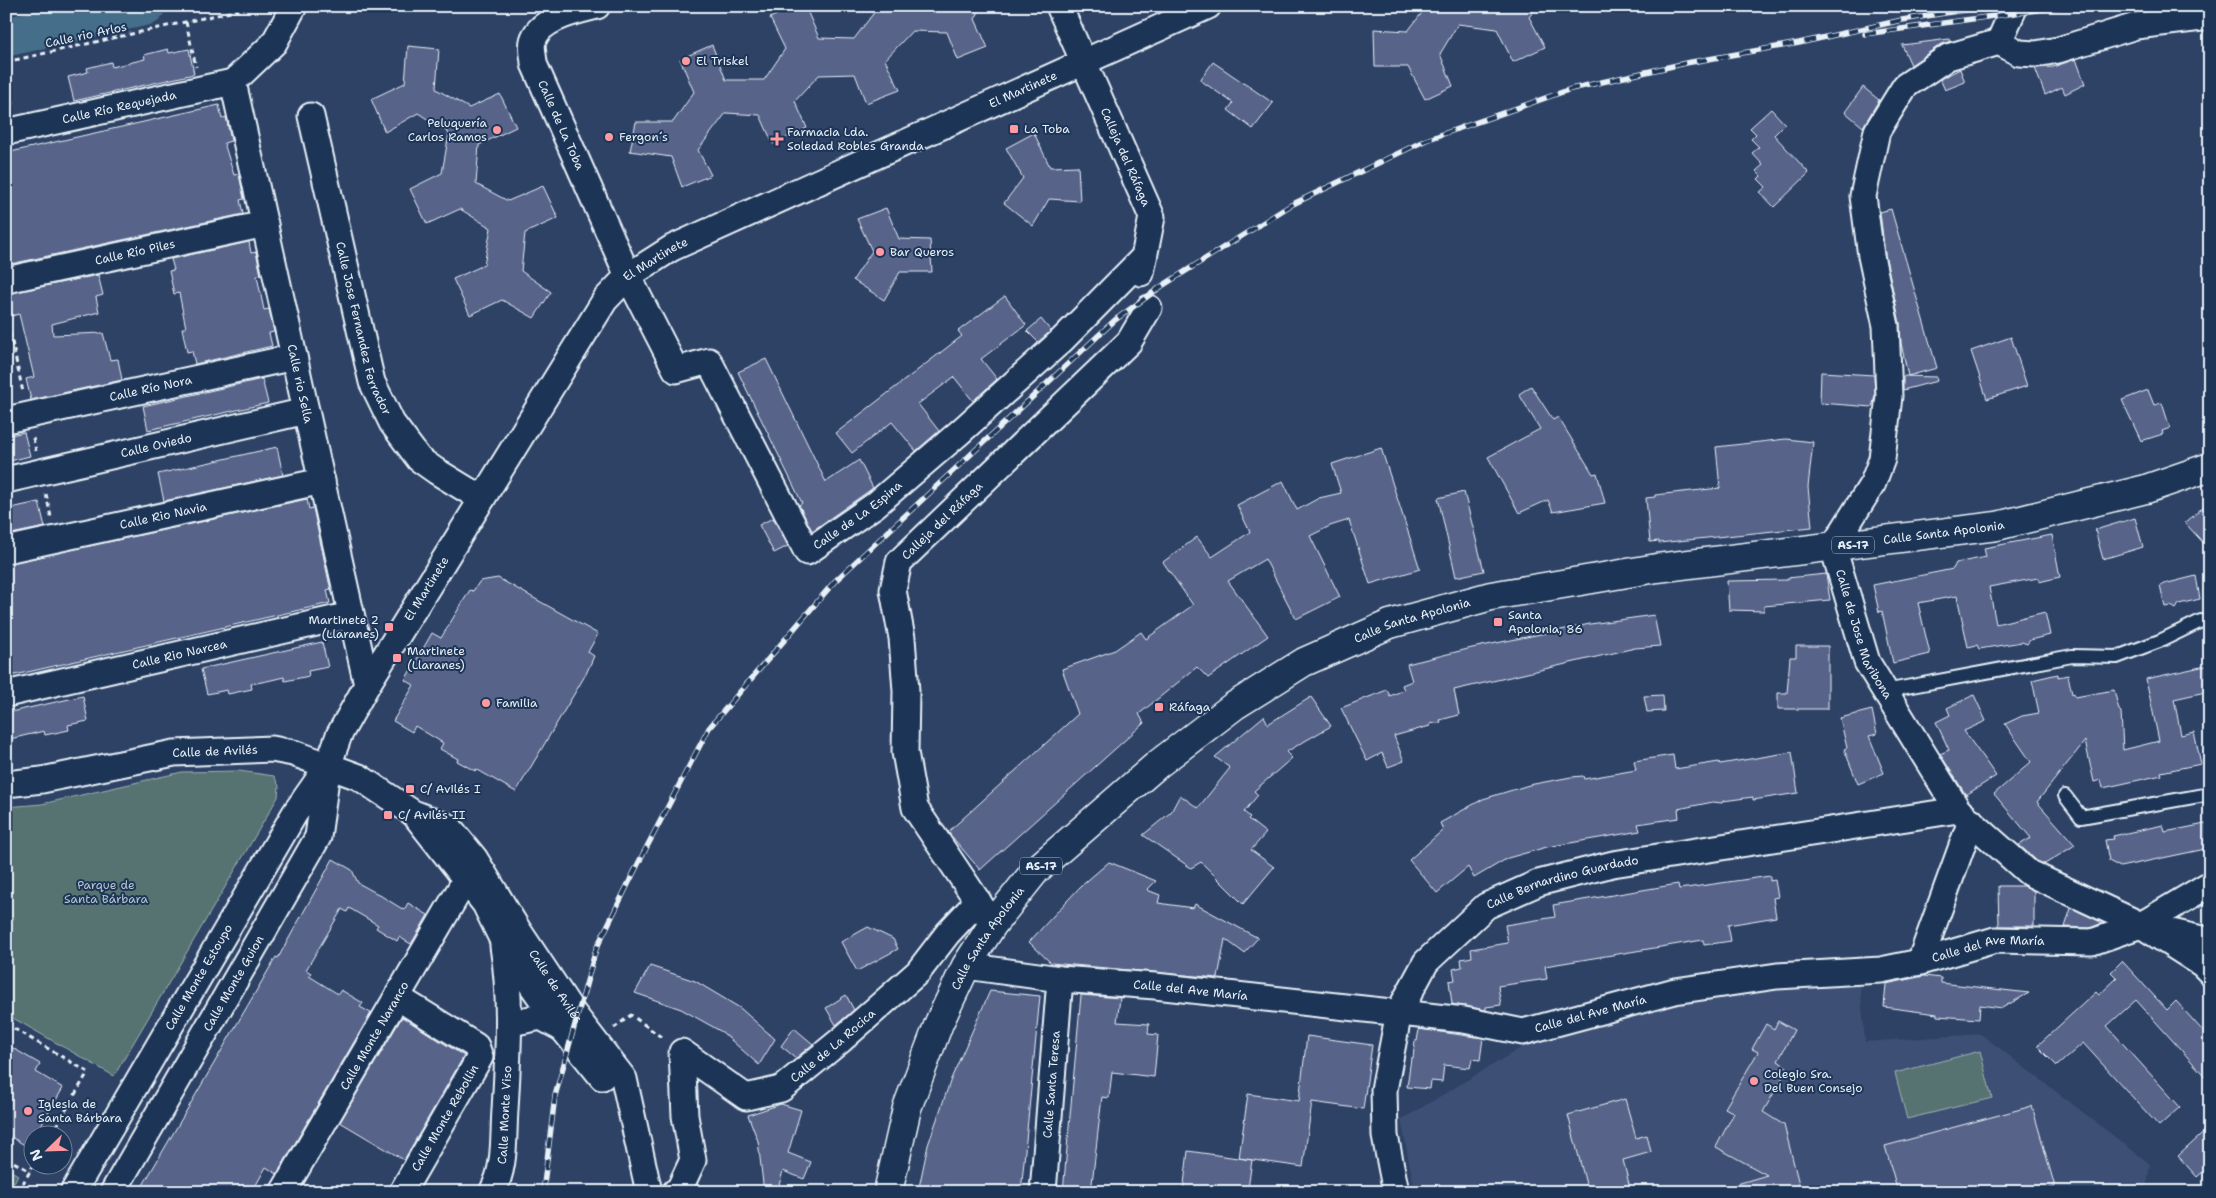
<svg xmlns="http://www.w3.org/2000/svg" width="2216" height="1198" font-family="'Shantell Sans',sans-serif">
<rect width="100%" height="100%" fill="#2e4266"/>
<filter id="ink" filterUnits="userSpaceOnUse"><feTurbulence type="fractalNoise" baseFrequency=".02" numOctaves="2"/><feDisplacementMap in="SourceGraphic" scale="10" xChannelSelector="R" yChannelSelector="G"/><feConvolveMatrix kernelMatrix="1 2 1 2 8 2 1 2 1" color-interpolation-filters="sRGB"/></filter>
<g filter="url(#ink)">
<!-- built -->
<path fill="#3e4f74" d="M1860,982L1865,1042L1981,1034L2150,1164L2146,1192H1415L1401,1120L1539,1037L1700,996Z"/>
<!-- green -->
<path fill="#567371" stroke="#9fb2b4" d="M239,771L274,776L279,786L278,797L114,1076L6,1014V807L42,804L182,772Z
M1980,1051L1992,1098L1907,1119L1895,1073Z
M6,1168L18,1175L9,1192H6Z"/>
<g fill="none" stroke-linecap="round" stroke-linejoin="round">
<!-- river -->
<path stroke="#446e8a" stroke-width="39" d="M6,37L146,6"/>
</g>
<!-- building -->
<path fill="#58648a" stroke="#e8f1f8" d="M794,6H805L819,38L854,39L879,6H982L975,19L988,48L958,60L947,32L912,31L885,60L900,90L866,103L855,74L819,75L795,101L807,128L773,144L760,115L726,113L698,150L711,175L682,187L671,157L630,151L636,122H673L694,92L680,59L712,45L726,80H764L785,49L770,18Z
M1427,6H1538L1529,17L1545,47L1513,62L1497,29L1458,24L1440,54L1453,86L1425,99L1408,67H1375L1374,29L1408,31Z
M1949,39L1950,41L1940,45L1911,65L1902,45Z
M408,46L439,49L436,89L469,108L500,94L516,127L479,145L476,184L508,201L543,186L558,218L525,233L521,271L551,292L534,318L502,300L470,315L453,279L484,265L491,228L460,209L427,224L410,189L442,173L449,133L418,113L385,132L371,99L405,83Z
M168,49L169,53L189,49L194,74L74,101L68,77L88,72L87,68L111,62L112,67L145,59L144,55Z
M2076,59L2085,84L2065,94L2062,87L2045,95L2035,68L2053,67Z
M1213,62L1273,103L1253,129L1228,110L1233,103L1200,80Z
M1960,69L1965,82L1945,90L1940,79Z
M1863,87L1879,100L1863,127L1845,112Z
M219,105L222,119L226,117L231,141L224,143L234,175L239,174L244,199L240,200L243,214L6,265V153Z
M1771,109L1785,124L1774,135L1809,173L1774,207L1760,192L1766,187L1758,179L1761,176L1756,171L1763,165L1752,153L1759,147L1751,139L1756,134L1750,128Z
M1034,133L1050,167L1078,166L1080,201L1049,199L1033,226L1004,203L1023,178L1006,148Z
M886,208L899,239L930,240L932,272H900L884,300L853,280L872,251L857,219Z
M1891,209L1937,368L1908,376L1901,343L1900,323L1885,254L1880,212Z
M249,242L251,253L256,252L261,275L257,276L264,310L269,309L274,332L269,333L272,346L195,364L192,351L187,352L182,328H186L179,293L174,294L169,271L174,270L171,259Z
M98,275L103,295L96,297L99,312L52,324L53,335L103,333L110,360L118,359L122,380L31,400L26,379L34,377L19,314L12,316L7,294Z
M1005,296L1026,325L981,359L997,379L973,401L954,377L918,404L939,431L916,451L892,422L852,453L836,433L962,336L958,331Z
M1041,319L1051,331L1038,342L1027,331Z
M2011,337L2027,386L1987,399L1971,351Z
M766,359L826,482L859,460L873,488L812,531L799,505L802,503L738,372Z
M1821,372L1874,375L1875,396L1872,407L1820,403Z
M1903,376L1936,377L1937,381L1903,390Z
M262,379L268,403L148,430L143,406Z
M1531,386L1553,420L1558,417L1593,474L1597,473L1605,503L1553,512L1548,500L1519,513L1488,457L1540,429L1519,394Z
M2148,390L2154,405L2162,403L2170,428L2162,431L2163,434L2141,441L2122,400Z
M24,432L30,456L6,462V436Z
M1786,439L1813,442L1808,487L1812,527L1659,543V541L1650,542L1646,498L1655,497V495L1720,488L1716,447Z
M277,447L283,475L164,501L158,474Z
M1381,448L1420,569L1370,584L1349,520L1330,526L1310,536L1340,597L1296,619L1265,559L1228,581L1268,636L1208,678L1197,667L1139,714L1144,723L980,870L948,832L1078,714L1062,669L1115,650L1141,632L1146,639L1193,605L1163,562L1197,537L1212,557L1250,532L1237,505L1283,481L1297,510L1319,498L1341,493L1332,464Z
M1464,492L1484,571L1456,577L1438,498Z
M307,499L309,509L313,508L329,582L331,589L327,590L330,603L6,677V564Z
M2210,501V550L2185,523Z
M39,502L45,527L6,535V509Z
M773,518L788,546L774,553L759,525Z
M2135,518L2143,547L2103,559L2095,530Z
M2052,535L2060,577L2039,582L2038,578L1989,587L1996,624L2045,612L2050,635L2030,640L2027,644L2022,642L1979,649L1977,645L1968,647L1957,596L1918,603L1930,654L1893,663L1882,611L1879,612L1873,585L1953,569L1956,563L1986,557L1984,548Z
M1826,574L1830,600L1764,606V611L1729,610L1727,581L1787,580V578Z
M2196,576L2200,599L2179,604L2176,609L2171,606L2165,607L2160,585Z
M498,578L598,634L588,652L594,656L586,674L516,792L476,769L475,771L457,761L458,759L440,749L443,743L415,726L412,732L393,721L414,685L405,680L432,633L441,638L470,590L473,591L480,581Z
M1654,615L1660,646L1635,648L1454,690L1459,715L1440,720L1441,722L1430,724V726L1394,736L1404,761L1388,767L1382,753L1367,761L1341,708L1387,690L1390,696L1404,690L1402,685L1412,681L1407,664L1472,648L1590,624Z
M322,642L328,667L308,671L309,676L285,681L284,677L267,681L251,684L252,689L228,694L227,690L207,694L201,669Z
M1796,646H1828V709H1778V693H1787L1790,657H1796Z
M2210,665V691L2174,699L2181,735L2194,732L2201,764L2161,772L2162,775L2103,788L2101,780L2094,782L2085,741L2037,802L2075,845L2045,864L2037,861L2019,845L2031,838L1994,794L2031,762L2005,724L2022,716L2039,713L2032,680L2058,674V677L2068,675L2072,694L2074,693L2075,697L2114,690L2119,710L2121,712L2123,750L2159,741L2146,679Z
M1663,695L1664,711L1647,712L1644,696Z
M1974,695L1986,721L1964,731L1996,776L1966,795L1940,754L1949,750L1936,722L1950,715L1947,708Z
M83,696L88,721L68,725L69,730L45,735L44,731L6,740V713Z
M1311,697L1331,726L1286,752L1292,758L1254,791L1258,795L1244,812L1250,817L1248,819L1266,833L1251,850L1274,867L1243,904L1201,862L1191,868L1143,835L1171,812L1180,795L1198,808L1230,768L1215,757L1264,716L1268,724Z
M1872,710L1877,734L1869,736L1884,773L1858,784L1844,749L1847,748L1840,718Z
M1792,752L1798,793L1753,800V797L1723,801L1722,803L1713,802L1678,809L1679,818L1638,824L1640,831L1547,847L1508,858L1474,878L1468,867L1437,893L1409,860L1443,830L1440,823L1483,799L1529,785L1571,777L1583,776L1584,779L1636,770L1634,761L1673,755L1675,769L1719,762L1720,764Z
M2210,823V848L2120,867L2109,861L2105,840L2114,839L2113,836L2163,825L2165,832Z
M333,859L352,870L358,883L378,894L404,910L408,903L428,915L411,944L399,937L397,941L376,928L378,925L349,908L347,912L342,909L306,970L311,973L309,976L338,994L341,990L363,1003L360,1007L371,1013L277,1174L266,1167L252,1192H139L276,957L278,958Z
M1109,862L1156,881L1147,890L1160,895L1158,903L1193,908L1195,904L1258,938L1244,953L1225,939L1218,978L1051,963L1029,942L1080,887Z
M1770,876V881L1775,880L1778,897L1773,898L1776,917L1728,925L1731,941L1704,945L1703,940L1545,966L1547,979L1498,986L1501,1005L1486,1007V1010L1452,1004L1449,981L1455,980L1453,969L1462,967L1461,959L1472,957L1471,949L1508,943L1505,925L1555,917L1553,905L1678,884L1679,889Z
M1998,886H2023L2034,891V926H1999Z
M2071,908L2101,922L2100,924L2090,928L2065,927Z
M868,927L893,939L898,949L857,971L841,942Z
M2122,961L2167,1010L2176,1001L2210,1039V1082L2136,1000L2107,1026L2180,1107L2159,1126L2083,1043L2057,1066L2037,1046L2096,992L2099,995L2117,978L2111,972Z
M650,966L695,981L740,1008L775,1039L759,1065L722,1032L681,1009L635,993Z
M1924,976L1941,978V983L2029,993L2002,1008L1980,1005L1979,1019L1937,1016V1014L1884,1007L1886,984Z
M990,991L1040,996L1021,1192H918L928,1145L951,1079Z
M846,995L854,1010L836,1025L826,1008Z
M1081,995L1120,998L1117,1022L1149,1024L1148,1034L1158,1035L1154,1077L1112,1072L1109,1098L1102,1097L1091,1192H1063Z
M402,1017L464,1056L404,1160L340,1122Z
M1778,1021L1794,1030L1778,1061L1788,1068L1763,1112L1784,1125L1801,1192H1728L1727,1187L1767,1175L1716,1147L1734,1113L1725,1108L1758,1052L1752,1049L1766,1024L1774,1029Z
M794,1028L813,1044L796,1058L781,1046Z
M1419,1029L1483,1038L1480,1060L1472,1059L1470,1068L1444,1065L1442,1082L1431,1081L1430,1089L1407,1087L1411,1058H1413L1415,1041H1417Z
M1307,1036L1372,1045L1363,1109L1312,1102L1303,1167L1239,1158L1248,1094L1299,1101Z
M6,1044L40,1064L36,1072L63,1088L35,1136H32L28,1147L6,1134Z
M1625,1099L1636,1138L1647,1135L1651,1152L1623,1160L1631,1192H1588L1568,1115Z
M781,1104L801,1110L788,1153L811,1162L804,1179L783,1171L777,1192H764L758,1141L748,1115Z
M2032,1106L2055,1187L2035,1192H1898L1885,1146Z
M2210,1127V1166L2197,1177L2178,1156Z
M1188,1151L1252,1160L1248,1189L1244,1188V1192H1183Z"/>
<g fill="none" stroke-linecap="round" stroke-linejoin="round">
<defs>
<path id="service" d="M1885,691L2072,656L2117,657L2162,640L2201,621L2210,623
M2065,796L2081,817L2210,794"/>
<g id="minor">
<path id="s1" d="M597,6C578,11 539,18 533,41C531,47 534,58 534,64L628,276L676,370L709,361L807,552L875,505L960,432L1062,340L1144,257"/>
<path id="s2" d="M1059,6L1152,217L1141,273"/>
<path id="s3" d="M1999,42L1948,57L1905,86L1877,131L1863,196L1871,256L1886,326L1889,396L1882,459L1873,483L1833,547L1867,662L1958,810L2029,873L2141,925L2202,964L2210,972"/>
<path d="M1999,42L2019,53L2036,54L2058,50L2136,26L2210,17"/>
<path d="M1999,42L2015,6"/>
<path id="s4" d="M233,82L367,685"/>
<path d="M233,82L274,43L294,6"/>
<path id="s5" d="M311,116L372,382L392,423L419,459L436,471L482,499"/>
<path id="s6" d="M6,132L233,82"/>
<path id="s7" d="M6,280L265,224"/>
<path id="s8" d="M6,420L294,357"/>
<path id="s9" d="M6,480L306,411"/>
<path id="s10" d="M6,550L322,481"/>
<path id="s11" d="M6,694L351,615"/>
<path id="s12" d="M6,784L42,780L174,753L272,749L293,753L359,777L413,813L449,827L475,859L518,930L573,1013L624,1079L649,1192"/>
<path d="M415,815L485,904L502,939L533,987L563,1029L602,1077"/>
<path id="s13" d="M993,924L915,808L905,752L906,691L902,638L893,590L899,562L1129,342L1149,308"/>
<path d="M2141,925L2210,884"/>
<path d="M1920,962L1971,821"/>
<path id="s14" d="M966,966L1060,979L1155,986L1464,1020L1523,1032L1675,991L1777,976L1881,970L1920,962L1995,940L2092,942L2141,925L2210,941"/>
<path d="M397,997L476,1046L480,1057L402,1192"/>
<path d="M516,1022L541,1017L563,1029"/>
<path id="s15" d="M73,1192L295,813L328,766L339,735L367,685L605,300L628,276L672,248L1208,6"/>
<path id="s16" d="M113,1192L318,837L327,771"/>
<path id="s17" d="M283,1192L466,879"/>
<path id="s18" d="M492,1192C506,1168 503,1137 505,1110C508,1056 512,1000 503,946"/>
<path id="s19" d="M675,1192L679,1190L693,1160L685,1116L682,1052L746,1097L781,1089L841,1040L918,972L948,933L978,901"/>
<path id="s20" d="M1043,1192L1060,979"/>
<path id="s21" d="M1396,1192L1385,1136L1384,1090L1399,1012L1426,962L1486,906L1538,883L1613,864L1958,810"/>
</g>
<g id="primary">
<path id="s22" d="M888,1192L907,1108L939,1023L966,966L993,924L1036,870L1158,764L1234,706L1304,662L1390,624L1491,596L1657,568L1997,526L2146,489L2210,467"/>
</g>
</defs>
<!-- service casing -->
<use href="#service" stroke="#e8f1f8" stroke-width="16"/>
<!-- minor casing -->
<use href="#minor" stroke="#e8f1f8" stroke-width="29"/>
<!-- primary casing -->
<use href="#primary" stroke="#e8f1f8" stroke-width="31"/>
<!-- path -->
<path stroke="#e8f1f8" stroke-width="3" stroke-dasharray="5 4" stroke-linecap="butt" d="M186,22L196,67
M6,62L257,6
M6,74L14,107
M6,315L23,392
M33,438L36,451
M46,494L51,517
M6,1024L88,1072L51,1136
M614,1028L631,1015L664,1039
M6,1158L30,1171
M18,1192L33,1166"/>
<!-- service -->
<use href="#service" stroke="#1d3557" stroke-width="12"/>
<!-- minor -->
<use href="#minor" stroke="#1d3557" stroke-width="25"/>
<!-- primary -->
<use href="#primary" stroke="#1d3557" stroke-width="28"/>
<defs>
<path id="rail" d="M1865,34L2065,6
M543,1192L555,1096L596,949L641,858L709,728L835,581L1115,320L1162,286L1291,205L1426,140L1571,89L1686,63L1799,43L1902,20L1988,6"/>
</defs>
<!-- rail casing -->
<use href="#rail" stroke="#e8f1f8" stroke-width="5.5"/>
<!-- rail -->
<use href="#rail" stroke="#1d3557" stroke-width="4" stroke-dasharray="11" stroke-linecap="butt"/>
</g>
</g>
<!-- markers -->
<g fill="#ff9aa2" stroke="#1d3557" stroke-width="2">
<circle cx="686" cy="61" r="5"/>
<rect x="1009" y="124" width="10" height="10" rx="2.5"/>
<circle cx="497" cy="130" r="5"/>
<circle cx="609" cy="137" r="5"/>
<path d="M774.5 131.5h5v5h5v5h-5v5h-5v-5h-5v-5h5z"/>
<circle cx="880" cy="252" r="5"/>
<rect x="1493" y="617" width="10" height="10" rx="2.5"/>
<rect x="384" y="622" width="10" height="10" rx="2.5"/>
<rect x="392" y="653" width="10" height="10" rx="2.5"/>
<circle cx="486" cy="703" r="5"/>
<rect x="1154" y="702" width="10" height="10" rx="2.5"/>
<rect x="405" y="784" width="10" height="10" rx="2.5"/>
<rect x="383" y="810" width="10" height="10" rx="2.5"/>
<circle cx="1754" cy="1081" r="5"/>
<circle cx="28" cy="1111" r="5"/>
</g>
<g text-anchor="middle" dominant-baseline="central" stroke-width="4" stroke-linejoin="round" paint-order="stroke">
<!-- shield labels -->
<g fill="#1d3557" stroke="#abb9c8" stroke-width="1">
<rect x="1832" y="536.5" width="42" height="17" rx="4"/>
<rect x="1020" y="857.5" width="42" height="17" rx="4"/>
</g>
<g font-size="11" font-weight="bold" fill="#e8f1f8">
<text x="1853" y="545">AS-17</text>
<text x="1041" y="866">AS-17</text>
</g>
<!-- street labels -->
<g font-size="12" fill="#e8f1f8" stroke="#1d3557">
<text transform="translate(86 35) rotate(-12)">Calle rio Arlos</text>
<text stroke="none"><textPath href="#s15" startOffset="1510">El Martinete</textPath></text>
<text stroke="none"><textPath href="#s6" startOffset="116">Calle Río Requejada</textPath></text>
<text stroke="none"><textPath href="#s1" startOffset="166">Calle de La Toba</textPath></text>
<text stroke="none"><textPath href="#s2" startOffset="165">Calleja del Ráfaga</textPath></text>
<text stroke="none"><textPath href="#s7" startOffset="132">Calle Río Piles</textPath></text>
<text stroke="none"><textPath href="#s15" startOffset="1105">El Martinete</textPath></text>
<text stroke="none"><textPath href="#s5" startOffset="219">Calle Jose Fernandez Ferrador</textPath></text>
<text stroke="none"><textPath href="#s4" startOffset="309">Calle rio Sella</textPath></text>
<text stroke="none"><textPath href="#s8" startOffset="148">Calle Río Nora</textPath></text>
<text stroke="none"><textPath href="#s9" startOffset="154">Calle Oviedo</textPath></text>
<text stroke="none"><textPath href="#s1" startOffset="748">Calle de La Espina</textPath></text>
<text stroke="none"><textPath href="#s10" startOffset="161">Calle Rio Navia</textPath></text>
<text stroke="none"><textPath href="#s13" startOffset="448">Calleja del Ráfaga</textPath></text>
<text stroke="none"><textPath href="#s22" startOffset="1355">Calle Santa Apolonia</textPath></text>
<text stroke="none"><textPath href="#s15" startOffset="700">El Martinete</textPath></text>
<text stroke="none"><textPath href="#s22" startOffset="815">Calle Santa Apolonia</textPath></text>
<text stroke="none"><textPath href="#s3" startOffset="684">Calle de Jose Maribona</textPath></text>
<text stroke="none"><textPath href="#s11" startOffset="178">Calle Rio Narcea</textPath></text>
<text stroke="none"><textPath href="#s12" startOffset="212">Calle de Avilés</textPath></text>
<text stroke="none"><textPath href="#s21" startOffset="402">Calle Bernardino Guardado</textPath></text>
<text stroke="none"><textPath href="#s22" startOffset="275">Calle Santa Apolonia</textPath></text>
<text stroke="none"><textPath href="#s14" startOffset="1036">Calle del Ave María</textPath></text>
<text stroke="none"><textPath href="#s15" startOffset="249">Calle Monte Estoupo</textPath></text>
<text stroke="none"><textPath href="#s16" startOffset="241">Calle Monte Guion</textPath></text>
<text stroke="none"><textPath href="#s12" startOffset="656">Calle de Avilés</textPath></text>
<text stroke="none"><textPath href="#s14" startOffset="226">Calle del Ave María</textPath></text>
<text stroke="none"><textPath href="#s14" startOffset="631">Calle del Ave María</textPath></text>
<text stroke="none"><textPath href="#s17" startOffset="181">Calle Monte Naranco</textPath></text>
<text stroke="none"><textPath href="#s19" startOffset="328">Calle de La Rocica</textPath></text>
<text stroke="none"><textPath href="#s20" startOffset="108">Calle Santa Teresa</textPath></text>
<text stroke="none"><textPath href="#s18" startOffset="79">Calle Monte Viso</textPath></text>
<text transform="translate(445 1118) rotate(-60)">Calle Monte Rebollin</text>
</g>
<!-- poi labels -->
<g font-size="12" fill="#e8f1f8" stroke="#1d3557" text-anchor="start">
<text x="696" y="61">El Triskel</text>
<text x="487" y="123" text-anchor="end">Peluquería<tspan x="487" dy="14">Carlos Ramos</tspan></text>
<text x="1024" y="129">La Toba</text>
<text x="787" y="132">Farmacia Lda.<tspan x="787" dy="14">Soledad Robles Granda</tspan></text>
<text x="619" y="137">Fergon´s</text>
<text x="890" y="252">Bar Queros</text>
<text x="1508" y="615">Santa<tspan x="1508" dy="14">Apolonia, 86</tspan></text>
<text x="379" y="620" text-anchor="end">Martinete 2<tspan x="379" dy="14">(Llaranes)</tspan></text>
<text x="407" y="651">Martinete<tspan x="407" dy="14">(Llaranes)</tspan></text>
<text x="496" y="703">Familia</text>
<text x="1169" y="707">Ráfaga</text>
<text x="420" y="789">C/ Avilés I</text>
<text x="398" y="815">C/ Avilés II</text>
<text x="1764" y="1074">Colegio Sra.<tspan x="1764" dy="14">Del Buen Consejo</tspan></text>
<text x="38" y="1104">Iglesia de<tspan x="38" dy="14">Santa Bárbara</tspan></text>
</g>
<!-- park labels -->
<g font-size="12" fill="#b5c5c9" stroke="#1d3557">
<text x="106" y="885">Parque de<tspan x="106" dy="14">Santa Bárbara</tspan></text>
</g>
</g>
<!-- margin -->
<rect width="2216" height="1198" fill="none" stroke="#1d3557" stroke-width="25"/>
<rect x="12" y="12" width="2191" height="1173" fill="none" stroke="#e8f1f8" stroke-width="2" filter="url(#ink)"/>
<!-- north arrow -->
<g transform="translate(48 1150) rotate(247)"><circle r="24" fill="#1d3557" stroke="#6e8097"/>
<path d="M0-4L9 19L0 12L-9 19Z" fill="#ff9aa2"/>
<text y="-8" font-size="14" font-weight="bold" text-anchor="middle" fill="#e8f1f8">N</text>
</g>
</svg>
